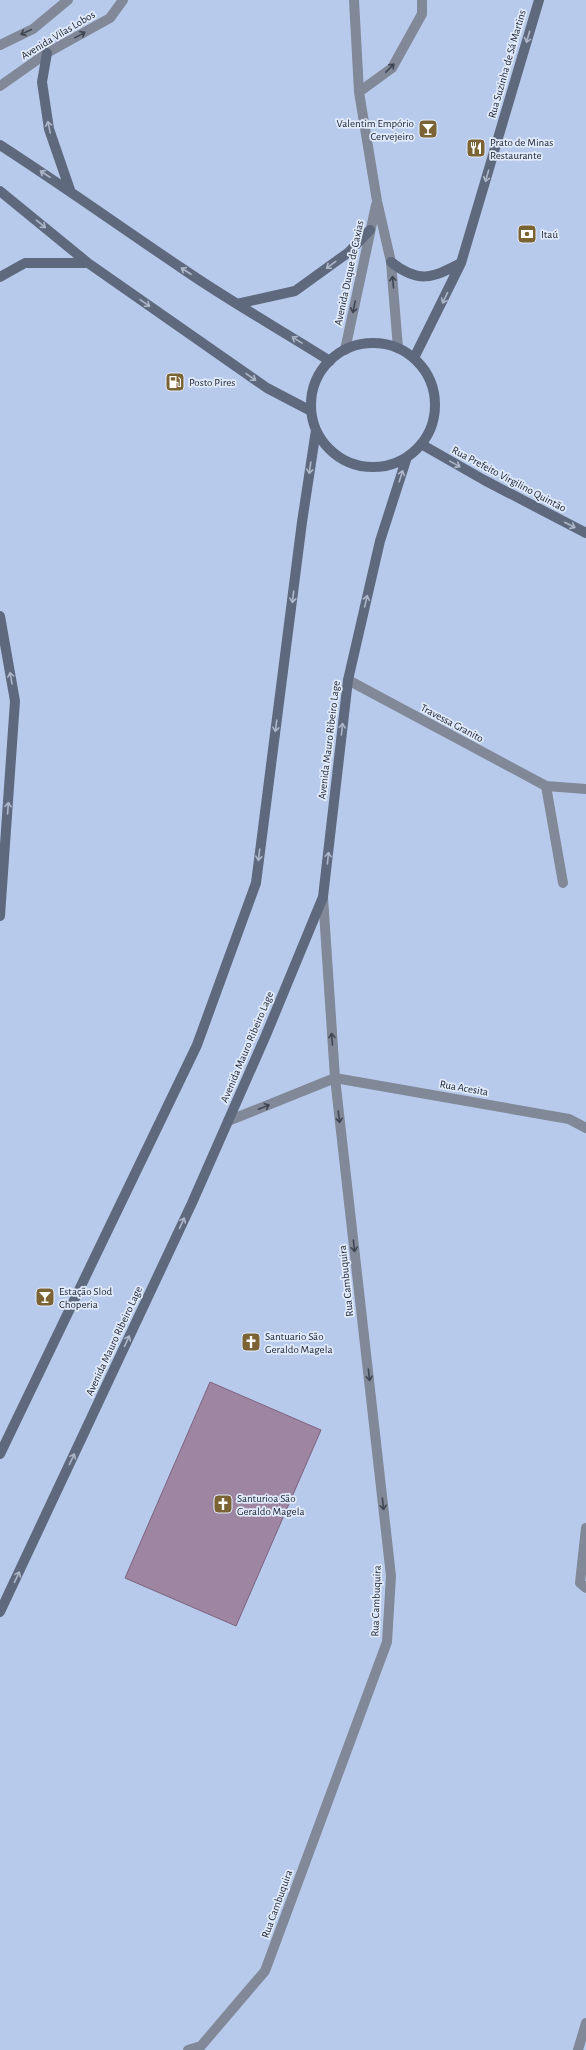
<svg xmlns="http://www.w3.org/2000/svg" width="586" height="2050" font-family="'Alegreya Sans',sans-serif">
<rect width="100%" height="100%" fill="#b8caec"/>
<!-- building -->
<path fill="#9e85a2" stroke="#7c637f" d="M210,1382L321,1430L236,1626L125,1578Z"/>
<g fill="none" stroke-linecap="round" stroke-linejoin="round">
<!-- street -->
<path stroke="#818897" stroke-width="10" d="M354,0L359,92L377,201L391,262L398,348
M0,45L33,29L68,0
M0,86L47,53L110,18L123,0
M359,92L392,68L422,14V0
M345,350L376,205
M348,680L546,786L563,883
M546,786L586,789
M335,1078L569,1119L586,1128
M228,1121L335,1078
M586,1528L580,1583L586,1588
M188,2050L201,2046L265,1971L387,1642L391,1576L335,1078L323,897
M578,2050L586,2023"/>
<!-- secondary -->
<path stroke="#5e697d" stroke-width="10" d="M47,53L42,82L49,129L70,190
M0,145C62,185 122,228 183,269C231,302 281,330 330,361
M0,191L88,263L267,388L311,411
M391,262C419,284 432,278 461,263
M0,277L25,263H88
M237,304L295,291L349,252L370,230
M311 405a62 62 0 1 1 124 0a62 62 0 1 1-124 0Z
M414,358L461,263L539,0
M421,444L484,480L586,533
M0,616L15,701L0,916
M0,1454L197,1045L256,883L302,522L316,430
M0,1612L192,1203L266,1035L323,897L348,680L380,541L407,457"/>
</g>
<!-- one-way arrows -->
<defs><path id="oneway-shaft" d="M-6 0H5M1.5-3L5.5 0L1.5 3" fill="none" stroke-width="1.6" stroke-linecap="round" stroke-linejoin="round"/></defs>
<g stroke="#3f4653">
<use href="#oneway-shaft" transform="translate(26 32) rotate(155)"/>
<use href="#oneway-shaft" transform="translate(80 35) rotate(-29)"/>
<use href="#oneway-shaft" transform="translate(390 68) rotate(-46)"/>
<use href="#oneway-shaft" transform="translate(393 282) rotate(-95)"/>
<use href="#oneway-shaft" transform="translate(354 307) rotate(102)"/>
<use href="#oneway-shaft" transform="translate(332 1039) rotate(-94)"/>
<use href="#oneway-shaft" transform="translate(264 1107) rotate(-22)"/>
<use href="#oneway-shaft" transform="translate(339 1117) rotate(83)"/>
<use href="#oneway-shaft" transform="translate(354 1246) rotate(84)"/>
<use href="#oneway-shaft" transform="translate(369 1375) rotate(84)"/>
<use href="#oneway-shaft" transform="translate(383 1504) rotate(84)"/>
</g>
<g stroke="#adb7c9">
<use href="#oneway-shaft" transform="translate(528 37) rotate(106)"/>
<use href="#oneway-shaft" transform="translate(49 127) rotate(-102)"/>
<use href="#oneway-shaft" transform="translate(45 174) rotate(-147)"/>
<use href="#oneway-shaft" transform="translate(487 176) rotate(106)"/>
<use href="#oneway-shaft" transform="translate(41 224) rotate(39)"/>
<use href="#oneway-shaft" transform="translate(331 265) rotate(144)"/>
<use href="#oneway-shaft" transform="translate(186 271) rotate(-147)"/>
<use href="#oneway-shaft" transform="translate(445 298) rotate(115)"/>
<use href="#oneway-shaft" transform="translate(145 303) rotate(35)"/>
<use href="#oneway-shaft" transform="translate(297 340) rotate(-148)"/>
<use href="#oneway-shaft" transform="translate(251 377) rotate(35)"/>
<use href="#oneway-shaft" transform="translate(455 464) rotate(29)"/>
<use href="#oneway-shaft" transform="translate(310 468) rotate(98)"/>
<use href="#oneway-shaft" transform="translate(401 476) rotate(-72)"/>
<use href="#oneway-shaft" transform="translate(570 525) rotate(27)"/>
<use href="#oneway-shaft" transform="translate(293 597) rotate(97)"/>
<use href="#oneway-shaft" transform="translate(366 601) rotate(-77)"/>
<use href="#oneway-shaft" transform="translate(11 678) rotate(-100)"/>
<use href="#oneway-shaft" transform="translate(276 726) rotate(97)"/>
<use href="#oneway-shaft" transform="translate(342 729) rotate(-84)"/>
<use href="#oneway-shaft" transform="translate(8 808) rotate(-86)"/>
<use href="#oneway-shaft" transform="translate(259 855) rotate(97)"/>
<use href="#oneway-shaft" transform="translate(328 858) rotate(-84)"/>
<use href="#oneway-shaft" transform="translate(182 1223) rotate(-65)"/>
<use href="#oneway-shaft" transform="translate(127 1341) rotate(-65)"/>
<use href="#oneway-shaft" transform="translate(72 1459) rotate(-65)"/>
<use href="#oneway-shaft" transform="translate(17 1577) rotate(-65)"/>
</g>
<!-- icons -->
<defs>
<symbol id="bar-square" viewBox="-11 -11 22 22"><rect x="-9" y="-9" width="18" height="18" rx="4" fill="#7c6334" stroke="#e1ebfc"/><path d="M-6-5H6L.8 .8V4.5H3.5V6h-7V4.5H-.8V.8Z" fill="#fff"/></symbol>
<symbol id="restaurant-square" viewBox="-11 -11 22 22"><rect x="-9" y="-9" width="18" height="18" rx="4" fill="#7c6334" stroke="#e1ebfc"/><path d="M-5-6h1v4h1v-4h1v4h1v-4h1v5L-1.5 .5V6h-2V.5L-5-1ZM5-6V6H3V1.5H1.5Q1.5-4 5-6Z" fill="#fff"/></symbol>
<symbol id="bank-square" viewBox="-11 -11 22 22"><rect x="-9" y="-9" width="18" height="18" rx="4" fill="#7c6334" stroke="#e1ebfc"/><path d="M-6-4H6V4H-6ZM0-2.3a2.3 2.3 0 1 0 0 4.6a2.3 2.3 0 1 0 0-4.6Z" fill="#fff"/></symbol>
<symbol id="fuel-square" viewBox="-11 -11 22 22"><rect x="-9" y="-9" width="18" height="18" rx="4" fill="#7c6334" stroke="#e1ebfc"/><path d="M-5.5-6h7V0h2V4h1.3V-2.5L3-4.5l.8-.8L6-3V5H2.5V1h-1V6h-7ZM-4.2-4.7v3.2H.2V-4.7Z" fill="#fff"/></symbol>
<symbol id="church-square" viewBox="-11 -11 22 22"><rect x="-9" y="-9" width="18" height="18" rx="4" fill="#7c6334" stroke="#e1ebfc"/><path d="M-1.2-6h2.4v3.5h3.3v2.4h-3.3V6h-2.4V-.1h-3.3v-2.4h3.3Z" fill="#fff"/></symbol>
</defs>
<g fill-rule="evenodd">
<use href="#bar-square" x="417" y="118" width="22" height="22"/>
<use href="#restaurant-square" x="465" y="137" width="22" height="22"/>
<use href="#bank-square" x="516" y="223" width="22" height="22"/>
<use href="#fuel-square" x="164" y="371" width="22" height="22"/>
<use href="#bar-square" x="34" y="1286" width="22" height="22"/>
<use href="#church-square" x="240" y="1331" width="22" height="22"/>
<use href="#church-square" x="212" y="1493" width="22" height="22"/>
</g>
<g text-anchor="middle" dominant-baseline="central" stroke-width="3.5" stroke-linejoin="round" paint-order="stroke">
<!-- street labels -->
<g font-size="11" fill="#1b222f" stroke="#e1ebfc">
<text transform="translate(58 35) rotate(-31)">Avenida Vilas Lobos</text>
<text transform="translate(507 64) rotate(-74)">Rua Suzinha de Sá Martins</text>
<text transform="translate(349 273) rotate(-78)">Avenida Duque de Caxias</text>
<text transform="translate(509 479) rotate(28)">Rua Prefeito Virgilino Quintão</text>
<text transform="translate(452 723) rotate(28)">Travessa Granito</text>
<text transform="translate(329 740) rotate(-83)">Avenida Mauro Ribeiro Lage</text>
<text transform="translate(247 1047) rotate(-67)">Avenida Mauro Ribeiro Lage</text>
<text transform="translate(464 1088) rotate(10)">Rua Acesita</text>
<text transform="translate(346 1281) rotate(-96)">Rua Cambuquira</text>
<text transform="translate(114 1341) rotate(-65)">Avenida Mauro Ribeiro Lage</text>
<text transform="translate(376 1601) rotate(-88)">Rua Cambuquira</text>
<text transform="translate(277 1904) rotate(-70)">Rua Cambuquira</text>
</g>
<!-- poi labels -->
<g font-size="11" fill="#1b222f" stroke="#e1ebfc" text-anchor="start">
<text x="414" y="123" text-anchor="end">Valentim Empório<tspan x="414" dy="13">Cervejeiro</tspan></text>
<text x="490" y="142">Prato de Minas<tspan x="490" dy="13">Restaurante</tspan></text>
<text x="541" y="234">Itaú</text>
<text x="189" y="382">Posto Pires</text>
<text x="59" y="1291">Estação Slod<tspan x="59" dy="13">Choperia</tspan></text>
<text x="265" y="1336">Santuario São<tspan x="265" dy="13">Geraldo Magela</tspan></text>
<text x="237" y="1498">Santurioa São<tspan x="237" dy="13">Geraldo Magela</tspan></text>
</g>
</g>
</svg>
